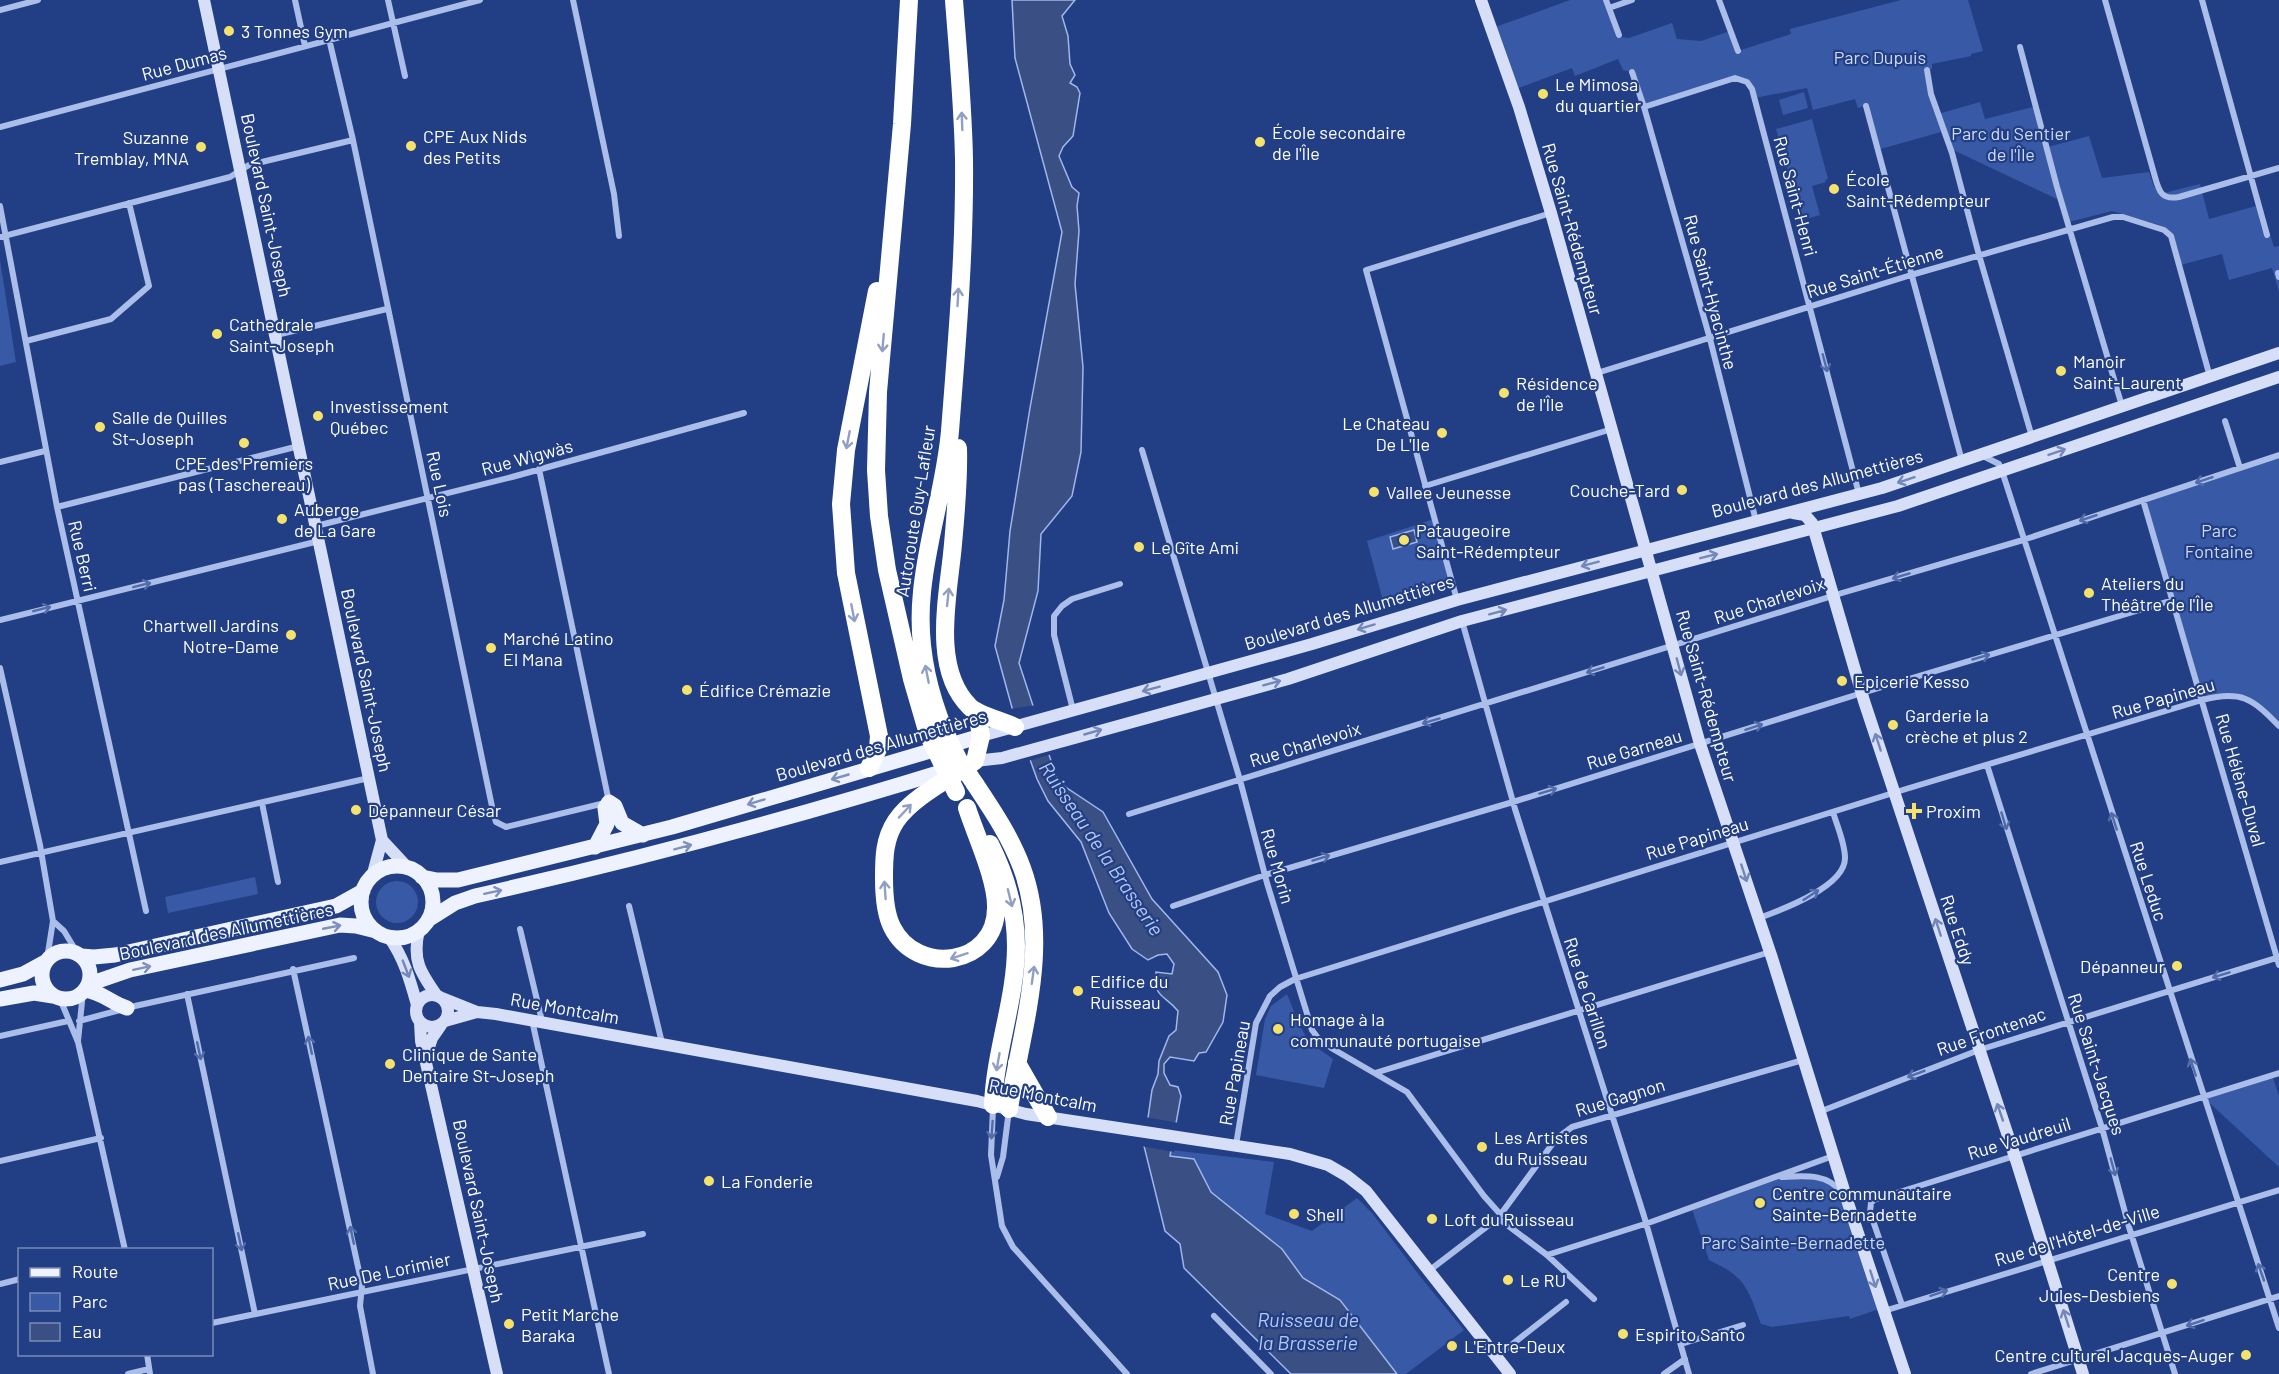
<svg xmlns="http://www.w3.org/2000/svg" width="2279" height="1374" font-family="Barlow,sans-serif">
<rect width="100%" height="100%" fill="#223f86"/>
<!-- green -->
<path fill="#3859a5" d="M1570,0H1606L1619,37L1629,38L1672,23L1677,39L1701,41L1730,31L1738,51L1791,34L1790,29L1901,0H1968L1983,51L1971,54V56L1932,64V69L1927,70L1938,114L1980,102L1985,119L2033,107L2044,148L2089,136L2102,178L2149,172L2154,187L2164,193L2200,184L2209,219L2256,206L2262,230L2268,228L2274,247L2279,246V292L2272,268L2229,280L2222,254L2177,266L2168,234L2159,225L2112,211L2065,223L2059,200L1947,147L1941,132L1877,150L1865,106L1858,108L1855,99L1813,110L1807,88L1754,98L1752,89L1741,79L1645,109L1632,72L1623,70L1618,59L1575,76L1572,68L1513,90L1490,29Z
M1804,92L1808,108L1783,115L1779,100Z
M1812,119L1828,179L1825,180L1826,182L1812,186L1820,215L1802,220L1776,129Z
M0,260L16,362L0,366Z
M2279,455V726L2240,696L2202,700L2143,500Z
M1434,519L1452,583L1383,601L1367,541Z
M255,877L258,894L168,913L165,897Z
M376 902a21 21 0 1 1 42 0a21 21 0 1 1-42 0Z
M1287,994L1300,1026L1309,1042L1333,1059L1324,1088L1256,1075L1265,1019L1271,1006Z
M2272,1075L2279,1096V1167L2203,1097Z
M1171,1150L1274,1162L1265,1214L1312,1231L1357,1198L1372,1213L1419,1275L1464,1330L1406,1374H1397L1340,1300L1303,1278L1282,1249L1211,1192L1194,1159L1170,1156Z
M1775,1177H1814L1840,1190L1882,1308L1850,1319L1849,1316L1772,1327L1761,1324C1747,1286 1745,1277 1709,1260L1691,1206Z"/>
<!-- water -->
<path fill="#3a4f84" stroke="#9fb7ea" stroke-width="1.5" d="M1012,0H1075L1062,16L1068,36L1070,64L1075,75L1070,83L1077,87L1080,93L1073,136L1063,147L1059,156L1072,187L1079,193L1077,206L1079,231L1075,284L1083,367L1081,452L1072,496L1041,534L1038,591L1019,663L1058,782L1103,812L1152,899L1218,972L1227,995L1223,1022L1206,1052L1199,1053L1194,1061L1170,1057L1164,1064V1073L1170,1085L1178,1087L1181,1096L1170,1156L1194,1159L1211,1192L1282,1249L1303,1278L1340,1300L1397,1374H1291L1184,1268L1180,1244L1165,1231L1144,1146L1152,1090L1158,1074L1159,1061L1169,1036L1176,1030L1178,1011C1164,994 1153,998 1156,972L1172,974L1174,964L1167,954L1158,955L1148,960L1132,949L1109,913L1081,842L1048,801L1037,779L1014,715L995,646L1004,600L1010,531L1030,408L1062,232L1015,58Z
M1414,530L1417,542L1393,549L1390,537Z"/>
<!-- pier -->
<path fill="#223f86" d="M1037,705L1052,754L1028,761L1009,709Z
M1145,1117L1179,1123L1174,1152L1141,1146Z"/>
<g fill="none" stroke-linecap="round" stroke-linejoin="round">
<!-- street -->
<path stroke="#abbee9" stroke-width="6" d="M295,0L305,46
M388,0L405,76
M573,0L614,194L619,236
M1606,0L1619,35
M1719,0L1738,51
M2105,0L2155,177C2159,192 2162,200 2179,197L2279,168
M2202,0L2267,235
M1609,8L1632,0
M0,10L38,0
M329,39L353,140L494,816L496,822L506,827L609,802L539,469
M2020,47L2057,187L2122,406
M1927,70L1931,94L1952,153L1979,255L2032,437
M1632,72L1644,107L1710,339L1756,521
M1866,106L1962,461
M1644,107L1735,78L1747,82L1752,89L1859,494
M0,127L480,0
M0,206L57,507L146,911
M0,237L230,177L249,165L353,140
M2278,273L2279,277
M276,335L387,309
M26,341L111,319L149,286L129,203
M1597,373L1911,275L2113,217H2123L2164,230L2171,236L2210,377
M2225,421L2240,468
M1142,450L1240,780L1267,883L1312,1030L1318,1038L1333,1049L1407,1092L1484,1196L1501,1215
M1983,456L1999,464L2002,471L2279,1328
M0,462L45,451
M1425,486L1612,429
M2143,500L2279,965
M57,507L299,446
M316,526L512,477L744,413
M1457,600L1366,270L1551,213
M0,620L319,541
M1462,621L1515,809L1644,1216L1689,1374
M0,668L40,845L53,921L47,959
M1073,710L1054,635V616L1062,606L1072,599L1120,584
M1987,765L2102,1128L2129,1227L2175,1374
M262,803L278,882
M1129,814L1842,593L2023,540L2279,455
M0,862L369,778
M629,906L662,1043
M1173,906L1265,875L1513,802L1862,693L2173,600
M1759,918C1781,910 1845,887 1845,858C1845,843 1837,826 1833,812
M53,921L64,931L78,954
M520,929L542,1021
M293,969L362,1285L360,1306L373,1374
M187,994L255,1314
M60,999L78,1042L125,1250
M532,1020L609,1374
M79,1021L135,1006L354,958
M0,1036L68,1021
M78,1041L83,992
M1375,1073L1770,952
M993,1108L991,1155L1002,1226L1013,1247L1127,1374
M1819,1112L1979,1050L2279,957
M1236,1145L1256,1023L1270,996L1280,987L1295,979L1906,789L2202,700C2241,690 2252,698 2279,726
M0,1161L101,1138
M997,1177L1003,1157L1009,1110
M1782,1177C1804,1176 1827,1173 1841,1192
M1498,1218L1547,1255L1594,1299
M1547,1255L1651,1222L1833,1156
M1430,1270L1498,1218L1556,1139L1572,1127L1803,1060
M0,1284L20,1279
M1902,1305L1870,1212L1871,1203L1874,1200L2279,1073
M1884,1311L2279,1190
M1214,1316L1271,1374
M212,1323L643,1234
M1681,1344L1743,1325
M147,1354L150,1374
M1496,1357L1566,1302
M128,1374L149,1369
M1664,1374L1685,1359
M2031,1374L2279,1296"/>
<!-- secondary -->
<path stroke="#d6dff7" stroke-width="12" d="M204,0L382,840L372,877
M1481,0L1519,107L1551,213L1700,744L1772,958L1848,1203L1905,1374
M1793,513L1805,515L1812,523L1864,701L2017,1163L2083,1374
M981,736L1312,644L1457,600L1882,488L2279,353
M975,761L1002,758L1288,679L1462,621L1898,506L2279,377
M382,840L408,868
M419,930C412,960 420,972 437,996
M389,937C404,958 410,980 417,1005
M416 1011a16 16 0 1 1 32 0a16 16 0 1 1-32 0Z
M442,998L477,1012L496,1014L977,1101L1026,1114L1290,1154L1328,1165L1347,1176L1366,1191L1510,1374
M445,1021L477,1012
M420,1022L421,1041L497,1374
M426,1056L432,1038L441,1025"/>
<!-- primary -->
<path stroke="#eef2fe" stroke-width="15" d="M595,847L607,824L605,808L609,802L615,806L622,823L643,835
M361 902a36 36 0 1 1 72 0a36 36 0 1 1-72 0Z
M422,877L437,880H458L672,827L981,736
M428,920L455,903L475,896C637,860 796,817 954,768
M42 975a24 24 0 1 1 48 0a24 24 0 1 1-48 0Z
M81,956L94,957L115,955L336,906L363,891
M0,980L23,974L45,962
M87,987L98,981L130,970L340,925L356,926L376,931
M85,990C102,992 111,1003 127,1008
M0,999L34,993L53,996"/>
<!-- highway -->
<path stroke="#fff" stroke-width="18" d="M909,0L902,124L878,392L876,470L879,516L887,570L912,679L928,734
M958,448C959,480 956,511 953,544C949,593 930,668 970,707C978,715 1003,721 1015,727
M944,730C926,686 917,639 922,592C927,538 945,487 950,431C957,341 965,249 964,159C963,106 958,53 954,0
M869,768L878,749L879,736L846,573L841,504L846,450L877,291
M975,784C993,811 1011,838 1022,868C1051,947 1021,1030 1009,1109
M967,808C976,836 997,880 996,908C996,966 917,977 892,927C885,913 884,894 884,878C884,858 884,839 896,821C912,797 951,778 975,761L981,736L977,712
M990,844C1006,876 1016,910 1016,946C1016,999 995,1051 993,1105
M1017,1063L1048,1117"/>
<!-- highway-bridge -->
<path stroke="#fff" stroke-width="18" d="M944,730L958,759L975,784
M928,734L956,792"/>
</g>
<!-- one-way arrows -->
<defs><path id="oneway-shaft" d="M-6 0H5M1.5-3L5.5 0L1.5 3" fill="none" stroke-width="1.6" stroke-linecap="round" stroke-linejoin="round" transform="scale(1.5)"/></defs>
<g stroke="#909fc2">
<use href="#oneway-shaft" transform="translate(962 121) rotate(-92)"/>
<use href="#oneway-shaft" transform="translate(958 297) rotate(-87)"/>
<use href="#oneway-shaft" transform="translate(883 343) rotate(95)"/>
<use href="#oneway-shaft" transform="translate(848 440) rotate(101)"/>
<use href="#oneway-shaft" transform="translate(948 597) rotate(-84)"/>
<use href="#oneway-shaft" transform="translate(853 613) rotate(79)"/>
<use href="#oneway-shaft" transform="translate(927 674) rotate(-101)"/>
<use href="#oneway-shaft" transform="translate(905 811) rotate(-47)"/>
<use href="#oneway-shaft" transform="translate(885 890) rotate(-94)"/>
<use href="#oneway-shaft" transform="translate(1010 898) rotate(76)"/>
<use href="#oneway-shaft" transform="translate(959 956) rotate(162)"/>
<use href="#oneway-shaft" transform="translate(1033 975) rotate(-82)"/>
<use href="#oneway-shaft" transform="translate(998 1062) rotate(100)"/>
</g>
<g stroke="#526ba9">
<use href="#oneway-shaft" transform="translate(1825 363) rotate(75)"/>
<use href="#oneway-shaft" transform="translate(2204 480) rotate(162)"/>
<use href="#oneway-shaft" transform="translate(2088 518) rotate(162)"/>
<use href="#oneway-shaft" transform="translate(1901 576) rotate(163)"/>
<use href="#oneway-shaft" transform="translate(142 585) rotate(-14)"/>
<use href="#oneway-shaft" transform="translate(42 609) rotate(-14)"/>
<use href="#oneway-shaft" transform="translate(1981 657) rotate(-16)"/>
<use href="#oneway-shaft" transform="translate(1595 670) rotate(163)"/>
<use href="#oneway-shaft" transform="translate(1431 721) rotate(163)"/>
<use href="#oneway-shaft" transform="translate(1754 727) rotate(-18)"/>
<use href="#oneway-shaft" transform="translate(1548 791) rotate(-17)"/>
<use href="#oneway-shaft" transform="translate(2004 821) rotate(73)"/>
<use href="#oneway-shaft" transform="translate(2114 821) rotate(-108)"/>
<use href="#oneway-shaft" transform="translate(1321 858) rotate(-17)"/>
<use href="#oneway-shaft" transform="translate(1811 895) rotate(-33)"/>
<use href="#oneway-shaft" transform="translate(2221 975) rotate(163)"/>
<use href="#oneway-shaft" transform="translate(310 1045) rotate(-102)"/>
<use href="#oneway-shaft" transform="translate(199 1051) rotate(78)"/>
<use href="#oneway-shaft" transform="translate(2193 1067) rotate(-108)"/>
<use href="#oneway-shaft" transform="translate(1916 1074) rotate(159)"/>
<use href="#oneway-shaft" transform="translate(992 1130) rotate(94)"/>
<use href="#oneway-shaft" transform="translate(2113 1167) rotate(75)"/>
<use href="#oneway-shaft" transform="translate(352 1235) rotate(-102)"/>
<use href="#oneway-shaft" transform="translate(240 1242) rotate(78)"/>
<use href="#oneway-shaft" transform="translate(2261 1272) rotate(-109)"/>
<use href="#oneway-shaft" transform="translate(1939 1293) rotate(-18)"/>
<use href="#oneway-shaft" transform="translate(2195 1323) rotate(162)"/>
</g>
<g stroke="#7387b9">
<use href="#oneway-shaft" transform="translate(2057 452) rotate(-19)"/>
<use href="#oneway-shaft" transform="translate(1906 480) rotate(162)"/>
<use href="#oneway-shaft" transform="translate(1709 556) rotate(-14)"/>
<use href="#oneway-shaft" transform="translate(1590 564) rotate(165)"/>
<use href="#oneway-shaft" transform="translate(1498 612) rotate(-15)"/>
<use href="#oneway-shaft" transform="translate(1366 627) rotate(163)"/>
<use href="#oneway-shaft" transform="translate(1679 667) rotate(75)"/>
<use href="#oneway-shaft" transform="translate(1272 683) rotate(-15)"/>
<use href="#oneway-shaft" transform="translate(1151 689) rotate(165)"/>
<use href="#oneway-shaft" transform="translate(1093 732) rotate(-16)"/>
<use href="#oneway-shaft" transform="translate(1878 742) rotate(-108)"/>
<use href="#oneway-shaft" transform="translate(1744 873) rotate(72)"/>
<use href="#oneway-shaft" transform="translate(1938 927) rotate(-108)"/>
<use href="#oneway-shaft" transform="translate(406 969) rotate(69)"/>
<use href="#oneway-shaft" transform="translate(2000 1112) rotate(-109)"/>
<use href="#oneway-shaft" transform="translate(1873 1279) rotate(72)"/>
<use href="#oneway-shaft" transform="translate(2066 1318) rotate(-108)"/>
</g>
<g stroke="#7e90bc">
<use href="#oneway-shaft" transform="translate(840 777) rotate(164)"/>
<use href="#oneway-shaft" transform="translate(756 802) rotate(163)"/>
<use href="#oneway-shaft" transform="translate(683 847) rotate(-15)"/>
<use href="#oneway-shaft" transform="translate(493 892) rotate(-12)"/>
<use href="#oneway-shaft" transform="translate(332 927) rotate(-11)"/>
<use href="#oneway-shaft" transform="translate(142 968) rotate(-12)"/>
</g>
<!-- markers -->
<g fill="#f5e26d" stroke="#223f86" stroke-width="2">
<circle cx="229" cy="31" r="6"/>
<circle cx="1543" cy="94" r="6"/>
<circle cx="1260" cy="142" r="6"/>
<circle cx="411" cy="146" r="6"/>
<circle cx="201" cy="147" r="6"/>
<circle cx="1834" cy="189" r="6"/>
<circle cx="217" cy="334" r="6"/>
<circle cx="2061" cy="371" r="6"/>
<circle cx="1504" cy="393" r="6"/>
<circle cx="318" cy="416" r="6"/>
<circle cx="100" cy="427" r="6"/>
<circle cx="1442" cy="433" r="6"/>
<circle cx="244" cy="443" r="6"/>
<circle cx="1682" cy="490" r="6"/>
<circle cx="1374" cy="492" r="6"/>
<circle cx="282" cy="519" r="6"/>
<circle cx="1404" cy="540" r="6"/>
<circle cx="1139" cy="547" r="6"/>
<circle cx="2089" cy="593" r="6"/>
<circle cx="291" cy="635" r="6"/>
<circle cx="491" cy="648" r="6"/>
<circle cx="1842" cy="681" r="6"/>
<circle cx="687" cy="690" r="6"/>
<circle cx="1893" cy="725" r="6"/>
<circle cx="356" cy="810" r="6"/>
<path d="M1911 802h6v6h6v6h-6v6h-6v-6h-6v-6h6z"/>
<circle cx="2177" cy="966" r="6"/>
<circle cx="1078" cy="991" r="6"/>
<circle cx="1278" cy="1029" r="6"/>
<circle cx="390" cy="1064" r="6"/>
<circle cx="1482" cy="1147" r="6"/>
<circle cx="709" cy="1181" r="6"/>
<circle cx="1760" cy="1203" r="6"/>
<circle cx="1294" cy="1214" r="6"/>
<circle cx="1432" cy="1219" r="6"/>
<circle cx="1508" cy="1280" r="6"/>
<circle cx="2172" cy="1284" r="6"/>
<circle cx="509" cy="1324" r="6"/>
<circle cx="1623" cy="1334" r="6"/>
<circle cx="1452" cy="1346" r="6"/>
<circle cx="2246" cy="1355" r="6"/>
</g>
<g text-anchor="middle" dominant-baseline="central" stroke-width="4.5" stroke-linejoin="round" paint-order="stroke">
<!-- poi labels -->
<g font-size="18" fill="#fff" stroke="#223f86" text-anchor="start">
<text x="241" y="31">3 Tonnes Gym</text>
<text x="1555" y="84">Le Mimosa<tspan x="1555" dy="21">du quartier</tspan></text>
<text x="1272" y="132">École secondaire<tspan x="1272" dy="21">de l'Île</tspan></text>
<text x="423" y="136">CPE Aux Nids<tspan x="423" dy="21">des Petits</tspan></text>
<text x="189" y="137" text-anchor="end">Suzanne<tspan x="189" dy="21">Tremblay, MNA</tspan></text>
<text x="1846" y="179">École<tspan x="1846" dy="21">Saint-Rédempteur</tspan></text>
<text x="229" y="324">Cathedrale<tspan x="229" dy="21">Saint-Joseph</tspan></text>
<text x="2073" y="361">Manoir<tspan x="2073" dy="21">Saint-Laurent</tspan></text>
<text x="1516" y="383">Résidence<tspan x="1516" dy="21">de l'Île</tspan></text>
<text x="330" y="406">Investissement<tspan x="330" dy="21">Québec</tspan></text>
<text x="112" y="417">Salle de Quilles<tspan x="112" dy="21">St-Joseph</tspan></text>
<text x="1430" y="423" text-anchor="end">Le Chateau<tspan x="1430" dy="21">De L'Ile</tspan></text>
<text x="244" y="463" text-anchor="middle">CPE des Premiers<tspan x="244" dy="21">pas (Taschereau)</tspan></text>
<text x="1670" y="490" text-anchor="end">Couche-Tard</text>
<text x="1386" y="492">Vallee Jeunesse</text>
<text x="294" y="509">Auberge<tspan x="294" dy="21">de La Gare</tspan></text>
<text x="1416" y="530">Pataugeoire<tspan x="1416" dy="21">Saint-Rédempteur</tspan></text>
<text x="1151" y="547">Le Gîte Ami</text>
<text x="2101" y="583">Ateliers du<tspan x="2101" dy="21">Théâtre de l'Île</tspan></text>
<text x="279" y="625" text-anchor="end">Chartwell Jardins<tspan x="279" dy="21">Notre-Dame</tspan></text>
<text x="503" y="638">Marché Latino<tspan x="503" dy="21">El Mana</tspan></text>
<text x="1854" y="681">Epicerie Kesso</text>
<text x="699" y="690">Édifice Crémazie</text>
<text x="1905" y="715">Garderie la<tspan x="1905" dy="21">crèche et plus 2</tspan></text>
<text x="368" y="810">Dépanneur César</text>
<text x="1926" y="811">Proxim</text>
<text x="2165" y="966" text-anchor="end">Dépanneur</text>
<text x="1090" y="981">Edifice du<tspan x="1090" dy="21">Ruisseau</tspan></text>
<text x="1290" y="1019">Homage à la<tspan x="1290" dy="21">communauté portugaise</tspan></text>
<text x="402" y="1054">Clinique de Sante<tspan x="402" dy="21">Dentaire St-Joseph</tspan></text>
<text x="1494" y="1137">Les Artistes<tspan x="1494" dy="21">du Ruisseau</tspan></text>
<text x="721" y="1181">La Fonderie</text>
<text x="1772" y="1193">Centre communautaire<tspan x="1772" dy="21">Sainte-Bernadette</tspan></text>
<text x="1306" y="1214">Shell</text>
<text x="1444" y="1219">Loft du Ruisseau</text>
<text x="2160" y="1274" text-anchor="end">Centre<tspan x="2160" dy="21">Jules-Desbiens</tspan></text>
<text x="1520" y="1280">Le RU</text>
<text x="521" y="1314">Petit Marche<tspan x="521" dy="21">Baraka</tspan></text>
<text x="1635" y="1334">Espirito Santo</text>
<text x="1464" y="1346">L'Entre-Deux</text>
<text x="2234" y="1355" text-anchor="end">Centre culturel Jacques-Auger</text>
</g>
<!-- park labels -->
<g font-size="18" fill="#cfdbf7" stroke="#223f86">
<text x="1880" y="57">Parc Dupuis</text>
<text x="2011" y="133">Parc du Sentier<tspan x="2011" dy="21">de l'Île</tspan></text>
<text x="2219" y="530">Parc<tspan x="2219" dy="21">Fontaine</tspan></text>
<text x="1793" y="1242">Parc Sainte-Bernadette</text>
</g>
<!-- street labels -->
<g font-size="18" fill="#fff" stroke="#223f86">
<text transform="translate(184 63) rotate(-15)">Rue Dumas</text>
<text transform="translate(1796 196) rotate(75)">Rue Saint-Henri</text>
<text transform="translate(267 205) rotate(78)">Boulevard Saint-Joseph</text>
<text transform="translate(1573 229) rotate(74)">Rue Saint-Rédempteur</text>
<text transform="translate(1875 271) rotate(-17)">Rue Saint-Étienne</text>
<text transform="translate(1711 292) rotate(75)">Rue Saint-Hyacinthe</text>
<text transform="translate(527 457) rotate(-15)">Rue Wìgwàs</text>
<text transform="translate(1817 483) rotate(-15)">Boulevard des Allumettières</text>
<text transform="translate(440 484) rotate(78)">Rue Lois</text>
<text transform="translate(915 511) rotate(-81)">Autoroute Guy-Lafleur</text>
<text transform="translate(83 556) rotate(77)">Rue Berri</text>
<text transform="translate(1769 600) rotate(-18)">Rue Charlevoix</text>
<text transform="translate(1349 612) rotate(-17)">Boulevard des Allumettières</text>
<text transform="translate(367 680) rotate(78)">Boulevard Saint-Joseph</text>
<text transform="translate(1707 696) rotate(74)">Rue Saint-Rédempteur</text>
<text transform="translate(2163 698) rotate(-16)">Rue Papineau</text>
<text transform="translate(1305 744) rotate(-17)">Rue Charlevoix</text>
<text transform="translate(881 745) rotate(-16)">Boulevard des Allumettières</text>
<text transform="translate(1634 749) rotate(-17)">Rue Garneau</text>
<text transform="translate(2241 780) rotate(74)">Rue Hélène-Duval</text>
<text transform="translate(1697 838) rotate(-17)">Rue Papineau</text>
<text transform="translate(1278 866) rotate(74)">Rue Morin</text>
<text transform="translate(2149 881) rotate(72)">Rue Leduc</text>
<text transform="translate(1958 930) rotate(72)">Rue Eddy</text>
<text transform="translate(226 931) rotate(-12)">Boulevard des Allumettières</text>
<text transform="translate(1588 993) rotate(72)">Rue de Carillon</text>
<text transform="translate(565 1008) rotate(10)">Rue Montcalm</text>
<text transform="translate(1991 1031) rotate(-19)">Rue Frontenac</text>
<text transform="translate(2097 1064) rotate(72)">Rue Saint-Jacques</text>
<text transform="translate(1234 1073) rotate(-80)">Rue Papineau</text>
<text transform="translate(1043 1095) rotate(11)">Rue Montcalm</text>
<text transform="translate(1620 1097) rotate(-17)">Rue Gagnon</text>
<text transform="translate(2019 1138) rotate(-17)">Rue Vaudreuil</text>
<text transform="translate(479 1211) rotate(78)">Boulevard Saint-Joseph</text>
<text transform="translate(2077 1235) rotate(-17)">Rue de l'Hôtel-de-Ville</text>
<text transform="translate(389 1271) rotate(-12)">Rue De Lorimier</text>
</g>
<!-- water labels -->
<g font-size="20" font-style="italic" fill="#b6c9f1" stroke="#223f86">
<text transform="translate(1102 848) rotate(56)">Ruisseau de la Brasserie</text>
<text x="1308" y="1319">Ruisseau de<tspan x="1308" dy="23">la Brasserie</tspan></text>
</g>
</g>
<!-- legend -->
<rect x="18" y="1248" width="195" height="108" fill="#223f86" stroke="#7a8cb6" stroke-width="1.5"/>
<rect x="30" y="1268" width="30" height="9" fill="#eef2fe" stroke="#7a8cb6" stroke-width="1.5"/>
<text x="72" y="1278" font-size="18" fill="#ffffff">Route</text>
<rect x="30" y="1293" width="30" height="18" fill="#3859a5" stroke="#7a8cb6" stroke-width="1.5"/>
<text x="72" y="1308" font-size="18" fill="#ffffff">Parc</text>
<rect x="30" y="1323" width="30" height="18" fill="#3a4f84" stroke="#7a8cb6" stroke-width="1.5"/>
<text x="72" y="1338" font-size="18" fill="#ffffff">Eau</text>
</svg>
